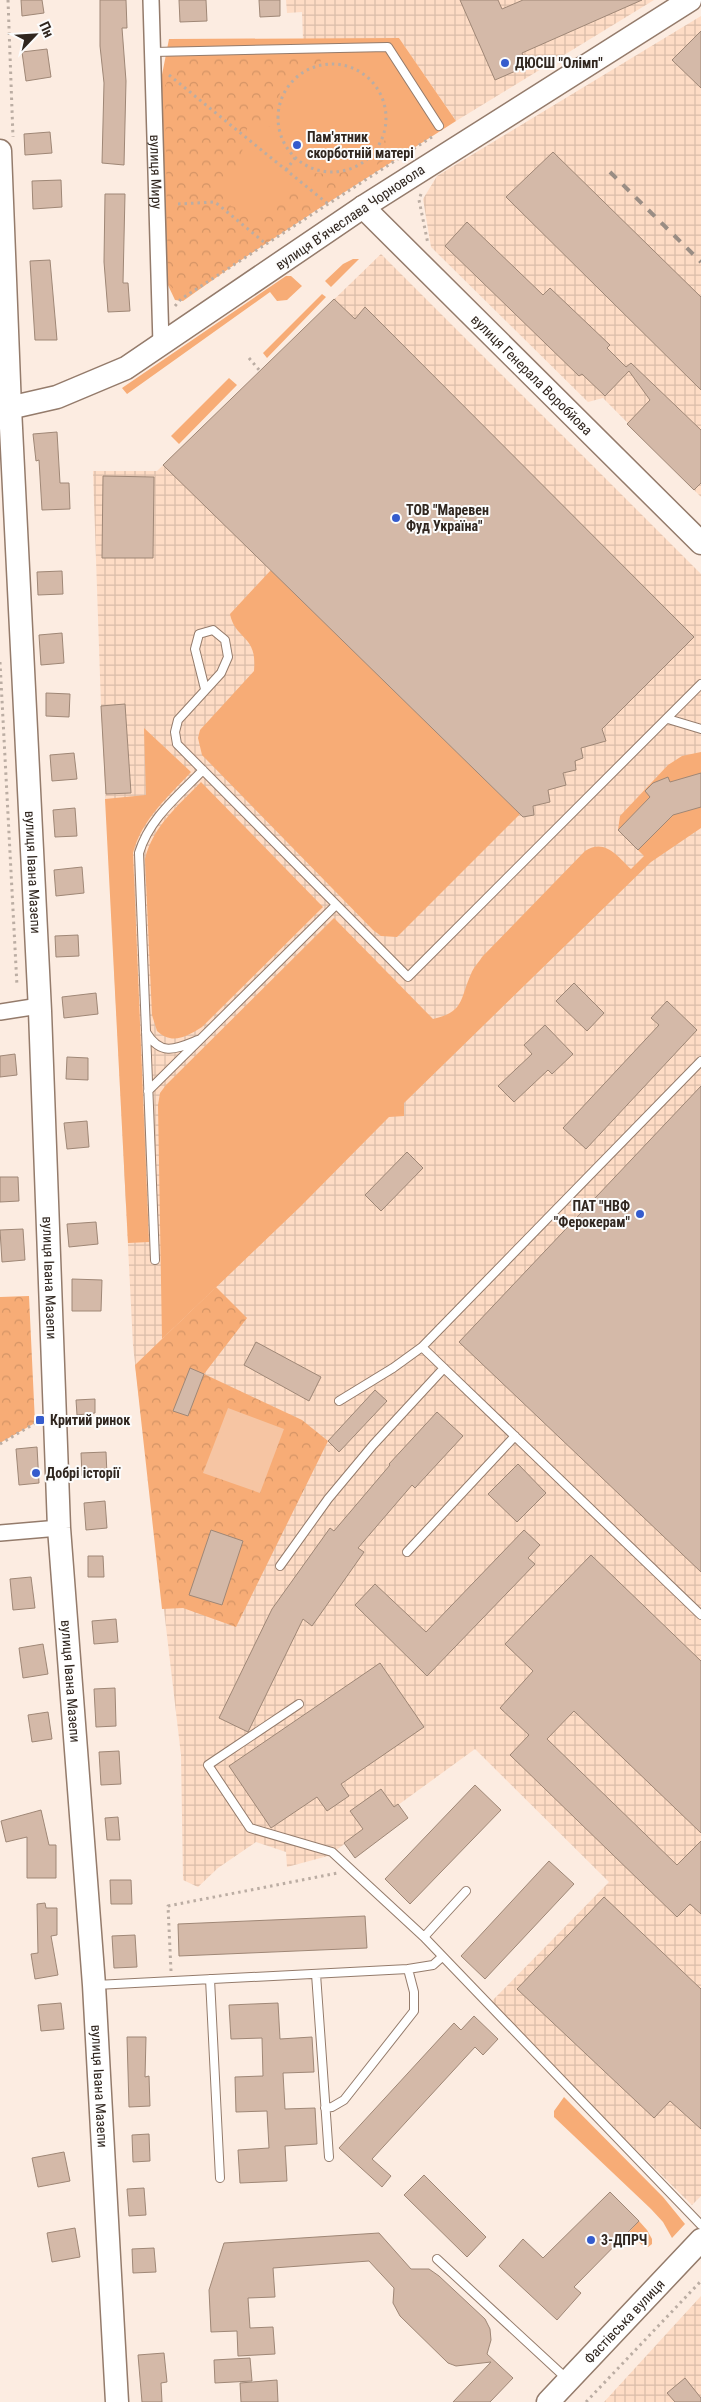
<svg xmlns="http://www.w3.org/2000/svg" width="701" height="2402" font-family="'Roboto Condensed',sans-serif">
<defs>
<pattern id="industrial-grid" width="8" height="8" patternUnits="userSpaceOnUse" patternTransform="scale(1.25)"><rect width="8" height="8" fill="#fedcc5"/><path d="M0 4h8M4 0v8" fill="none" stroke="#dabda9"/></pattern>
<pattern id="forest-crowns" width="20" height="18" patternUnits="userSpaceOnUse" patternTransform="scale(1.25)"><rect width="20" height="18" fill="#f7ac76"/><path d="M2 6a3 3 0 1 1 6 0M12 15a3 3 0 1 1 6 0" fill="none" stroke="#d49466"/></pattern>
</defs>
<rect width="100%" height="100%" fill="#fcece1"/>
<!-- industrial -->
<path fill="url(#industrial-grid)" d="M286,0H654L456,121L399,38L303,40L302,12L287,13Z
M701,16V497L603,398L588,402L431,247L423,199L437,176Z
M381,254L701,574V2196L692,2205L488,2005L609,1882L475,1749L328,1856L287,1867L286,1852L256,1842L218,1868L198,1887L183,1880L181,1755L133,1346L101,706L93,471H157Z
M701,2296V2402H604Z"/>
<!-- green -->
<path fill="#f7ac76" d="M399,38L456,121L265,243L183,301L175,300L166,281L163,173L161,80L169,39Z
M353,259H359L331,287L325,281L343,264Z
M286,276H291L302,286L287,300L277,301L270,292L127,394L122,388Z
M322,294L326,297L267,358L263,353Z
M229,378L237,385L179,444L171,436Z
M271,570L520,814L397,937L381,936L373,930L202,755L198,738L200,730L254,671C258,635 235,640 230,614Z
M144,728L191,772C168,797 142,819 133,853L149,1242L128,1243L105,799L146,795Z
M701,752V828L651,862L404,1103V1116L389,1117L301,1206L162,1339L158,1105L160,1093L166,1085L334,918L433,1019C465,1012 460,998 471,974C473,968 479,962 482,957L585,851C605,838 617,856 631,869L644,856L618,830L620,816L668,765L682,756Z
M201,782L323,907L202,1027C186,1037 172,1045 157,1031L152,1015L145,859C153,826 178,806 201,782Z
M564,2097L663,2197L685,2224L672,2238L663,2222L651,2209L554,2117V2111Z
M639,2221L647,2230L652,2239V2244L648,2247L642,2245L629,2232Z"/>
<!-- forest -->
<path fill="url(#forest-crowns)" d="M201,46L313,47L319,52L321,62C304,68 285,78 279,96C275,106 275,117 271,127L249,120C246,133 244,150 238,162C230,181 220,184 231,206L249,211L262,212L290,190C298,195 314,204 311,214L194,291L176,292L168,283L165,86C174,69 182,53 201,46Z
M385,140L394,142L398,149L391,156L332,193H325L309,178L312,173C346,176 367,171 385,140Z
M216,1287L247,1318L204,1374L302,1420L328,1441L236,1627L183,1608L162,1609L135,1365Z
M29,1296L35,1423L0,1443V1297Z"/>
<!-- water -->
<path fill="#f6c5a3" d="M228,1408L284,1429L260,1493L203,1473Z"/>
<!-- building -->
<path fill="#d4b9a8" stroke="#9f8776" d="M21,0H42L44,13L22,16Z
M100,0H126L127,28H122L126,81L124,165L102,163L104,83L100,46Z
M179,0H206L207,21L180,22Z
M259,0H280V16L260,17Z
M460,0H498L502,9L523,0H642L522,53L527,66L495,80Z
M701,31V88L672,60Z
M47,49L51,77L26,81L22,52Z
M50,132L52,153L25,155L24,134Z
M553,152L701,297V390L506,197Z
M61,180L62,207L33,209L32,181Z
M105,194H125L123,283H128L130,311L108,312L104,262Z
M467,222L543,295L550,288L610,345L607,348L626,367L631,363L701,430V483L694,490L627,424L650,400L629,371L605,396L582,374L579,376L445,246Z
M50,260L57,340H35L30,261Z
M334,299L355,319L365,307L694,637L602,729L606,741L581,748L583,758L575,761L576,770L563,773L566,785L548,790L550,802L533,806L534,815L523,817L163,465Z
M57,432L60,483H69L70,509L42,510L39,460L36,461L33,434Z
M103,476L154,477L153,558H102Z
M62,571L63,594L38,595L37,572Z
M62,633L64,663L41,665L39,635Z
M46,693L70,694L69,717L46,716Z
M125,704L131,793L106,794L101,706Z
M74,753L77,779L52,781L50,755Z
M701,773V807L673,815L638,850L618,830L650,797L645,791L653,783L668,777L670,782Z
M75,808L77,836L55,837L53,810Z
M82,867L84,893L56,896L54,870Z
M78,935L79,956L56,957L55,936Z
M574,983L604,1013L587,1031L556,1001Z
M96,993L98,1014L64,1018L62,997Z
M667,1001L697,1030L586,1149L563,1128L659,1025L651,1018Z
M545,1025L573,1054L552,1074L548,1070L514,1102L498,1086L532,1054L524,1045Z
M15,1054L17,1075L0,1077V1056Z
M67,1057L88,1058V1080L66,1079Z
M701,1086V1572L459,1342Z
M87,1121L89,1147L67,1149L64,1123Z
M407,1152L423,1168L381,1211L365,1195Z
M0,1177H18L19,1201L0,1202Z
M96,1222L98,1244L69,1247L67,1224Z
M23,1229L25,1260L2,1262L0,1230Z
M72,1279L102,1280L101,1311H72Z
M256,1342L321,1377L309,1401L244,1365Z
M190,1368L204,1374L188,1416L173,1411Z
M375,1390L387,1401L339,1452L328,1441Z
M95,1399V1413L77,1415L76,1400Z
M437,1412L463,1436L415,1488L412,1485L358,1548L364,1552L312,1626L303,1619L248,1732L219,1718L272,1609L330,1528L334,1531L390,1465L389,1464Z
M37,1447L39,1483L19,1485L16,1449Z
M106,1452L107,1475L82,1476L81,1453Z
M518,1464L546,1493L517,1522L488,1494Z
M105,1501L107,1528L86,1530L84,1503Z
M211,1530L243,1541L222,1605L189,1595Z
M524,1530L540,1545L528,1558L535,1564L427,1676L355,1605L375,1584L426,1632Z
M591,1555L701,1661V1833L574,1711L547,1739L677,1865L701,1841V1914L690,1904L677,1917L510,1755L529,1735L500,1708L533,1671L505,1644Z
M88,1556H103L104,1577H88Z
M31,1577L35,1608L13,1610L10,1579Z
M116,1619L118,1642L94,1644L92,1621Z
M43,1644L48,1674L23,1678L19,1648Z
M380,1663L424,1727L341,1784L349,1796L327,1811L317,1797L271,1828L229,1766Z
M115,1688L116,1726L96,1727L94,1689Z
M48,1712L52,1739L32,1742L28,1715Z
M119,1751L121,1784L101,1785L99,1752Z
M475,1785L501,1810L410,1904L385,1879Z
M381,1789L394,1807L398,1804L408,1818L355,1858L344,1843L363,1829L350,1811Z
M41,1810L49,1845H56V1878H27V1837L6,1842L1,1821Z
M118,1817L120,1840H107L105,1818Z
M549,1861L574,1884L485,1979L461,1956Z
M110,1880H131L132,1904H111Z
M604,1897L701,1989V2129L670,2101L654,2118L517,1989Z
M45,1903L46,1908H57V1935L51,1936L58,1975L35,1979L31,1954L38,1953L37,1904Z
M365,1916L367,1948L179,1956L178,1924Z
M135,1935L137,1967L114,1968L112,1936Z
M61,2003L64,2029L41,2031L38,2005Z
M278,2003L280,2039L312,2037L314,2072L283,2073L285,2109L315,2108L317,2144L285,2146L287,2181L240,2183L238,2150L269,2148L267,2111L236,2112L235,2077L263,2076L262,2038L231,2039L229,2005Z
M474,2016L498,2039L483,2055L475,2047L372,2159L391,2176L382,2187L339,2148L454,2023L461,2030Z
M127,2037H146L145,2077L149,2076L150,2106L129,2107Z
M149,2134L150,2161L133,2162L132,2135Z
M64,2152L70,2181L38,2187L32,2158Z
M424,2175L486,2237L467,2257L404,2195Z
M144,2188L146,2215L129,2216L127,2189Z
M610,2192L639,2221L574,2287L581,2293L557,2320L499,2266L523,2239L543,2258Z
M75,2228L80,2257L52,2262L47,2233Z
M379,2233L411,2269H429L439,2276L485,2319L490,2329L491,2340L487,2354L513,2378L490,2402H453L491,2362L456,2366L448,2363L400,2316L393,2303L394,2288L369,2261L273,2268L275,2297L248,2298L250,2328L273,2327L275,2354L238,2356L237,2331L211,2332L209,2290L224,2243Z
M154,2248L156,2272L133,2273L132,2249Z
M164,2353L167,2382L161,2383L162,2402H142L138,2355Z
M250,2358L252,2381L215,2383L214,2360Z
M685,2378L701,2398V2402H675L667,2393Z
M277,2380L278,2402H241L240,2383Z"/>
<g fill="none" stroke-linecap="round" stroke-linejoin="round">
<defs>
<path id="lane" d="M153,52L388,47L439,126
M205,689L195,649L199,634L213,630L225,640L228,657L221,673L178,720L175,732L177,744L408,977L701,684
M668,719L701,729
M146,1032C161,1057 176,1049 198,1040
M701,1061L422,1347L701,1615
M148,1091L336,905
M155,1260L139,853C149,819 178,796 203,770
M339,1401L393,1368L422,1347
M407,1552L515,1436
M280,1566L328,1499L373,1445L444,1368
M299,1704L208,1765L250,1828L332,1852L424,1937
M466,1891L424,1937L701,2225
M408,1969L433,1965L442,1957
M316,1974L329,2157
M210,1979L220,2178
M96,1985L408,1969L414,1992V2011L344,2100L332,2107L325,2108
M437,2259L567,2379"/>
<g id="street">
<path id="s1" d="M151,0L161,344"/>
<path d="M0,1012L39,1006"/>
<path d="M0,1533L59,1528"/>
</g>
<g id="secondary">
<path id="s2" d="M0,151L10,408L40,1011L59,1528L94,1985L117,2402"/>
<path id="s3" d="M363,207L701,543"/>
<path d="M0,410L57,397L126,368L363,207L690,0"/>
<path id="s4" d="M548,2402L701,2240"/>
</g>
</defs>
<!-- lane casing -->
<use href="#lane" stroke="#947b6b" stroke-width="10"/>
<!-- street casing -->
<use href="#street" stroke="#947b6b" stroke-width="18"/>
<!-- secondary casing -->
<use href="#secondary" stroke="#947b6b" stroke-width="25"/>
<!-- path -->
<path stroke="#bbada3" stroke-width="3" stroke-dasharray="2.5 4" stroke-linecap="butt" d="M8,0L13,137
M278 118a54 54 0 1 1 108 0a54 54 0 1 1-108 0Z
M169,75L328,204
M286,170L295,158
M421,194L419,200L428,244
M178,204L215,202L265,243
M175,306L181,299L435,135
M249,358L260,371
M0,662L17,986
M0,1444L37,1422
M171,1971L168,1906L338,1873
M586,2402L701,2281"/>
<!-- lane -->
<use href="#lane" stroke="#fff" stroke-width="8"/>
<!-- street -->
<use href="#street" stroke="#fff" stroke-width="15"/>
<!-- secondary -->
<use href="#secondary" stroke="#fff" stroke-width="22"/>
<!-- rail -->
<path stroke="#9a8d84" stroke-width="4" stroke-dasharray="9 9" stroke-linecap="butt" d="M610,172L701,262"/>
</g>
<!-- markers -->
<g fill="#355ccd" stroke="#fcfcfc" stroke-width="2">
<circle cx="505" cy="63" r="5"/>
<circle cx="297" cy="145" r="5"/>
<circle cx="396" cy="518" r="5"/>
<circle cx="640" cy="1214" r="5"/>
<rect x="35" y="1415" width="10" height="10" rx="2.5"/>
<circle cx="36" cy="1473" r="5"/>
<circle cx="591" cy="2240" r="5"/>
</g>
<g text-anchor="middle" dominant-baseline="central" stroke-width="4" stroke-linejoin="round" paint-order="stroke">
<!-- poi labels -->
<g font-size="14" font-weight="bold" fill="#30261f" stroke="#fcfcfc" text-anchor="start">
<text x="515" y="63">ДЮСШ "Олімп"</text>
<text x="307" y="137">Пам'ятник<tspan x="307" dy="16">скорботній матері</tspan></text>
<text x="406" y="510">ТОВ "Маревен<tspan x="406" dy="16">Фуд Україна"</tspan></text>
<text x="630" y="1206" text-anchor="end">ПАТ "НВФ<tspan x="630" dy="16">"Ферокерам"</tspan></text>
<text x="50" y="1420">Критий ринок</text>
<text x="46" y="1473">Добрі історії</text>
<text x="601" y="2240">3-ДПРЧ</text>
</g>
<!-- street labels -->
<g font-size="14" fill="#30261f" stroke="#fcfcfc">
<text stroke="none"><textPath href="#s1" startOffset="172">вулиця Миру</textPath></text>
<text transform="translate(350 217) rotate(-34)">вулиця Вʼячеслава Чорновола</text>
<text stroke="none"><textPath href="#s3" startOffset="238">вулиця Генерала Воробйова</textPath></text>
<text stroke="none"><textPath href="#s2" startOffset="722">вулиця Івана Мазепи</textPath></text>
<text stroke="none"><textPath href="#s2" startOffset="1128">вулиця Івана Мазепи</textPath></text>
<text stroke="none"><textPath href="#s2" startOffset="1532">вулиця Івана Мазепи</textPath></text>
<text stroke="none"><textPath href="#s2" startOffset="1938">вулиця Івана Мазепи</textPath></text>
<text stroke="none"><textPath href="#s4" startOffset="111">Фастівська вулиця</textPath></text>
</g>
</g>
<!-- north arrow -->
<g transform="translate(35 35) rotate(65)" stroke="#fcfcfc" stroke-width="4" paint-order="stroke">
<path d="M0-4L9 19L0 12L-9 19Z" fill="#30261f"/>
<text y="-8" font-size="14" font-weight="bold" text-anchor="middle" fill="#30261f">Пн</text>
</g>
</svg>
